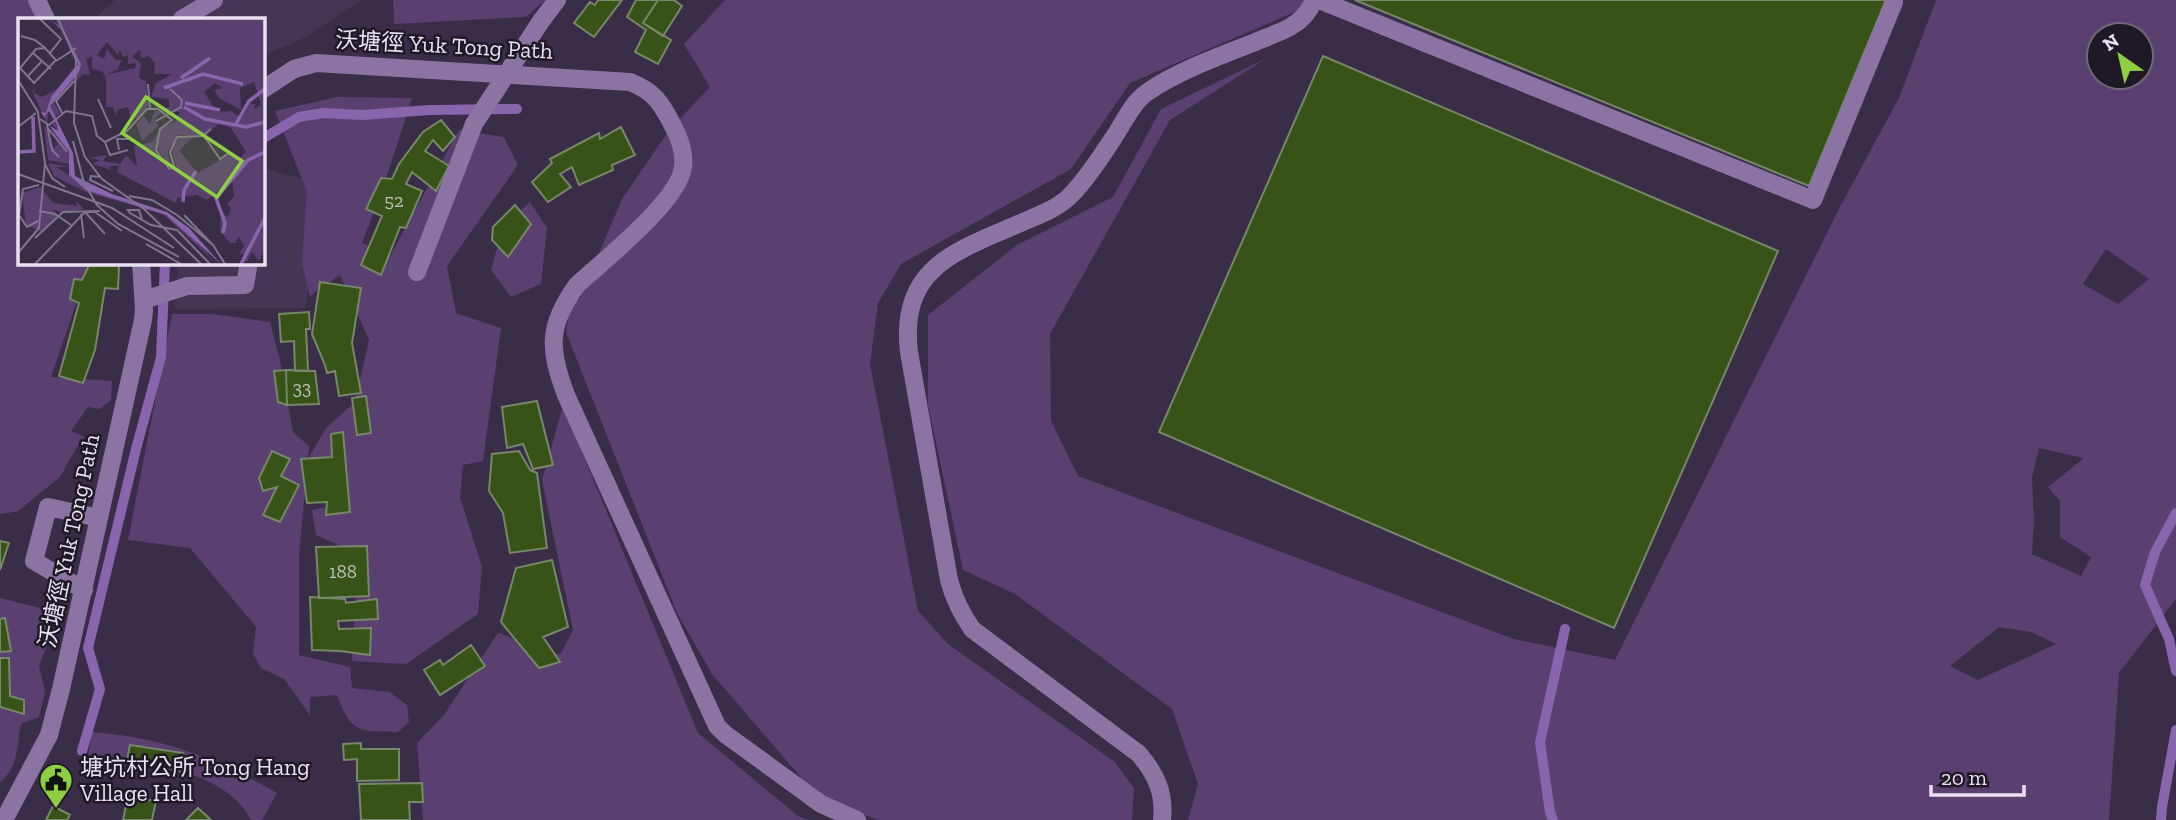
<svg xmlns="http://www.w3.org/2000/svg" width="2176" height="820" font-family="'Zilla Slab','Noto Sans TC',serif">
<rect width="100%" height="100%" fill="#3a2d48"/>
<!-- built -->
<path fill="#453656" d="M115,0H361L304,38L263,56L262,19H94Z
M263,168L310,181L326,199L305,308L175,309L178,263L262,262Z"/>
<!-- green -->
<path fill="#594071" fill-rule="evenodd" d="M0,0H29L38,19H19V262L90,263L51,377L112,381L111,400L100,409L88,407L71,431L85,437L77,447L60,477L18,511L2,514H0Z
M393,0H545L526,17L394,24Z
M725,0H1305L1304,8L1130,83L1071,169L901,264L878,303L870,364L918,611L948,644L1115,762L1134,788L1132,820H878L817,796L712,674L677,613L566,332L570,307L580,298L622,199L670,129L710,87L684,44Z
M1936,0H2176V599L2119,673L2109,820H1188L1198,784L1172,709L1015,594L963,570L928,405V315L1017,245L1113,197L1161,109L1267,58L1170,120L1050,334L1051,421L1078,476L1514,639L1615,660L1841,205L1899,98ZM2099,35H2141V77H2099ZM2106,249L2149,279L2118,304L2083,284ZM2039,448L2084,458L2048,487L2060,501V537L2091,557L2081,576L2032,554L2034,522L2032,477ZM1999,627L2031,632L2056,644L1978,680L1950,666Z
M337,97L412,98L383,188L362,243L390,256L459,130L504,137L518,165L447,266L456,313L501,328L483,461L463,465L460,497L482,567L478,614L406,664L352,661L358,554L316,535L312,510L345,503L309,457L326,428L355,402L369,340L340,275L310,296L302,263L307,192L275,111Z
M530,202L547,228L541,284L511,297L491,270L503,227Z
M172,314H212L270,322L280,360L293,432L309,446L299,555V655L350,667L352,688L389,692L407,705L409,722L398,732C360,731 351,734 337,695L310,697V715L284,679L261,668L253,653L256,627L190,548L128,540Z
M563,406L698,733L798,816L809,820H423L417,743L444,715L498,633L560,655L573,630L542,480Z
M0,598L44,609L52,633L39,666L45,692L39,717L21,724C16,747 20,766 0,782Z
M92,732C163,737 215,758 277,793L262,820H251C224,767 140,763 88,756Z"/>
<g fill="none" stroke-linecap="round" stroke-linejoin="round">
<!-- stream -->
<path stroke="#8965ad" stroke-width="10" d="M262,139L299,117L323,113L362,115L430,110L517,109
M2176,513L2155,552L2145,585L2169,639L2176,671
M82,751L100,689L88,648L136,449L161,357L165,262
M1553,820L1550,812L1540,742L1565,629
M2161,820L2162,807L2176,730"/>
</g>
<!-- building -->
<path fill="#385318" stroke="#778769" stroke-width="2" d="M598,0H622L594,37L574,23L590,2L595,5Z
M636,0H658L643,23L671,40L658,64L635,52L646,30L627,17Z
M658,0H674L682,6L663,36L643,23Z
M1355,0H1886L1809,186Z
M1323,56L1778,251L1614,628L1159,432Z
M441,120L455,137L443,151L433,140L425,151L449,166L436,191L412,172L406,184L422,191L406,228L400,227L381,275L361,265L382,216L366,209L381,178L392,179L399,164L423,132Z
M621,127L635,155L612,165L613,170L579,185L572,167L560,174L571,187L548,202L532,182L552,163L550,159L599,133L600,139Z
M515,205L531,224L508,257L492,240L493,227Z
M89,265H119L118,289L105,288L95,350L83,383L59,376L79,303L70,299L74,279L82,280Z
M320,282L361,288L352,343L361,393L339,396L335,371L327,373L325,365L312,334Z
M309,312L310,329H306L308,371H295L294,341L281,342L279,314Z
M286,370L315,371L319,404L287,405Z
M286,370L287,405L278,402L274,371Z
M366,396L371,433L357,435L352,398Z
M537,401L553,465L533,469L523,444L507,448L502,407Z
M343,432L350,512L326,515L327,502L307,503L301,459L332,457L331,434Z
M272,451L290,459L281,476L299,485L280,522L263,515L277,487L263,491L259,478Z
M519,451L530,470L537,473L547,548L510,553L503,513L489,491L492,454Z
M0,541L9,543L0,570Z
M367,546L369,596L319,598L316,547Z
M552,560L568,627L543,637L560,662L539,668L501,622L516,568Z
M310,597L345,599L346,603L377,599L378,619L338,621L339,629L371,628L370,655L340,651L312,650Z
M5,618L11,651L0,652V619Z
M471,645L485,666L440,695L424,670L440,660L443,665Z
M0,658H9L10,696L24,700V714L0,707Z
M361,743V749H399V780L357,781V759L344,760L343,744Z
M130,745L183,753L180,771L127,760Z
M422,783L423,802H409L410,820H361L359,784Z
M128,796L156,801L152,820H123Z
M53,806L70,815L67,820H46Z
M198,808L211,820H186Z"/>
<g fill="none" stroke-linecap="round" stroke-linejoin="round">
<!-- minor -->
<path stroke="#8b73a4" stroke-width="18" d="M37,0L46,19
M1319,0L1813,200L1894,2
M182,19L214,0
M262,90L294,69L316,63L630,82C654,91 662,104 673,126C680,139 685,152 683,167C680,200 603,261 577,285C547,326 549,350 566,395L717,726L725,734L821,804L857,820
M417,272L474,124L541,21L557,0
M144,300L187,286L245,285L249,262
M84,590L34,561L48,507L99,518
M4,820L49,735L61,689L143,320L144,310L141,262
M1162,820C1165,793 1156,774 1139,754L972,629C961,613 954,599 949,580L909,352C899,266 957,251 1023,222C1039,215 1056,209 1069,197C1086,180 1101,157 1114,137C1125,121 1132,102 1149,91C1181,69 1224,55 1260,40C1270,36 1281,32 1290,27C1301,21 1309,12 1314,0"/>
</g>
<!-- icons -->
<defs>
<symbol id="civic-pin" viewBox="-11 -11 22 30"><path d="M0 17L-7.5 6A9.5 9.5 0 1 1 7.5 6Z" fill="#8ece43" stroke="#1e1925"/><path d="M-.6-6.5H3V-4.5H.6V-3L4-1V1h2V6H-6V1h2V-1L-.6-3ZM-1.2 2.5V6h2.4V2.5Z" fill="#111"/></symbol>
</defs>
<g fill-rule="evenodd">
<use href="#civic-pin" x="37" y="761" width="38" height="52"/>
</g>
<g text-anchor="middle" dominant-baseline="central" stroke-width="5" stroke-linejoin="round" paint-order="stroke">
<!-- number labels -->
<g font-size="19" fill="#bdbebc">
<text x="394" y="200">52</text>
<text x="302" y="387">33</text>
<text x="343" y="571">188</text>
</g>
<!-- street labels -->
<g font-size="23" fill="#e9e1f2" stroke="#1e1925">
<text transform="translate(444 45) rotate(3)">沃塘徑 Yuk Tong Path</text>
<text transform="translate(69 541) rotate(-78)">沃塘徑 Yuk Tong Path</text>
</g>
<!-- poi labels -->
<g font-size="23" fill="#e9e1f2" stroke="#1e1925" text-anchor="start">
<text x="80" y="767">塘坑村公所 Tong Hang<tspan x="80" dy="26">Village Hall</tspan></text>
</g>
</g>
<!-- overview -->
<g transform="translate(18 18)">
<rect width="247" height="247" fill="#3a2d48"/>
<path d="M30,1L43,11L60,46L59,53L32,81L29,106L14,73L19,69L15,74L24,79L38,72L58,47L42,11ZM37,1H247V232L241,243L234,234L229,243L223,244L230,236H221L226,228L220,218L218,225H213L202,214L203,194L210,199L213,191L209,186L216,178L214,161L189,182L179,177L159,180L158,185L99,154L101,148H92L93,152L74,146L82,142L71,140L89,137L85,143L102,146L108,137L119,149L116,128L134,124L141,113L137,132L149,151L158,149L154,132L160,120L176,119L161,132L179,155L213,136L221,141L228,134L213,110L201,106L185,118L160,117L150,133L152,150L139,130L143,110L157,104L162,94L145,92L151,89V81L133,79L138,65L154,56H136L137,45L131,38L123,40L122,31L114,39L123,45L121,60L128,63L130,88L122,99L113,102L110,89L99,92L98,99L95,89H88V60L84,53L74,51V38L69,41L66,32L72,57L65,56L36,85L42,95L37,99L32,91L35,81L61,54ZM89,24L100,37L102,32L105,39L110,37V46L118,45L117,50L87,57L99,52L104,42H98L89,31L86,41L79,37ZM236,64L243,87L236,91L237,86L232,85L224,100L213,93L199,94L186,74L197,65L204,70L196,72L201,80L223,92L222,70ZM137,92L143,95L137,100L140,108L124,123L118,106L126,98L132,107ZM37,103L51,136L52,146L30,142L26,106L36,130L40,126L32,108L40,113L34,106ZM30,145L51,149H38L72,170L108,185L127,188L148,197L166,211L199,246L145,196L68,174L36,158ZM22,169L35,185L59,188L58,183L66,191L45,195L34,191L41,198L23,213L8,207L4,175Z" fill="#594071" fill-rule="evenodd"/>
<path d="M32,1L45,11L63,46L61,54L32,88L55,135L57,158L94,176L149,194L171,210L203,246L148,197L68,172L51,157V134L32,108L40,113L39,107L31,93L26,99L23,94L28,95L33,79L60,46L43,11Z" fill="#8965ad"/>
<path fill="none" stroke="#8965ad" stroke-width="3.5" d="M163,60L192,40M146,70L185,56L225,66M167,85L202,92M166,89L187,101L228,109L247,104M218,106L231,83L247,71M0,134L16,133L15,99M165,184L166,172L178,153M205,215L207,205L198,180L230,142L247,134M223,246L247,200"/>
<path fill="none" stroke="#80758c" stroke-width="2" d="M22,1L43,21L32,35M40,1L58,42L56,105L67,139L84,161L126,191L183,246M0,7V30M3,18L17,22L27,30L36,40L38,42L16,65L2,50L18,31L27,30M15,35L33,51M38,43L58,30M9,59L24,43M0,62L20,94L27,146L21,210L0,235M130,66L132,91M80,81L93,110M44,95L38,83L56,63M22,101L31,107L48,93L74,98L79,118L87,124L109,113L129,91H140L154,102L142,111L138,132L151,151L156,148L152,134L159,119L185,118L193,111M138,103L163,89L164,82L152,71M29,107L34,132L41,139M0,109L18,95M29,109L49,134M186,118L202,141L211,135M55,123L66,165L79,187L100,206L161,239M87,124L92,137L110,132M101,132L99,121H110M27,146L34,160L47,169M0,156L94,190L156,230M83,159L73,158L72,162L95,173M111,178L134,182L159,197L195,227L207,246M21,193L37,196L53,207M67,194L87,216M63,196L66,220M166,197L193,225M124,202L121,192H110L112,195L133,207L159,212L192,246M20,203L9,209L1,197L5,171L21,167M17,220L45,194L82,193M128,226L163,246M17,246L67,194H77L104,213"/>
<path fill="#8ece43" fill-opacity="0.15" stroke="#8ece43" stroke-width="3.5" d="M128,79L224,143L199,179L104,115Z"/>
<rect width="247" height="247" fill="none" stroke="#e9e1f2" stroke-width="3.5"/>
</g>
<!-- north arrow -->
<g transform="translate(2120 56) rotate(326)"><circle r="33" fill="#1e1925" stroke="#6f6977" stroke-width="2"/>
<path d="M0-5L12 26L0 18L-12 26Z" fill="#8ece43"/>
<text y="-10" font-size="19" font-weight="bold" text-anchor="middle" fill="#e9e1f2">N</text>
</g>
<!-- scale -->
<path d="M1931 785v10h93v-10" fill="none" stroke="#e9e1f2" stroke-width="3.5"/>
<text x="1941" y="785" font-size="21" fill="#e9e1f2" stroke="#1e1925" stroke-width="5" paint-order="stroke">20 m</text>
</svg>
